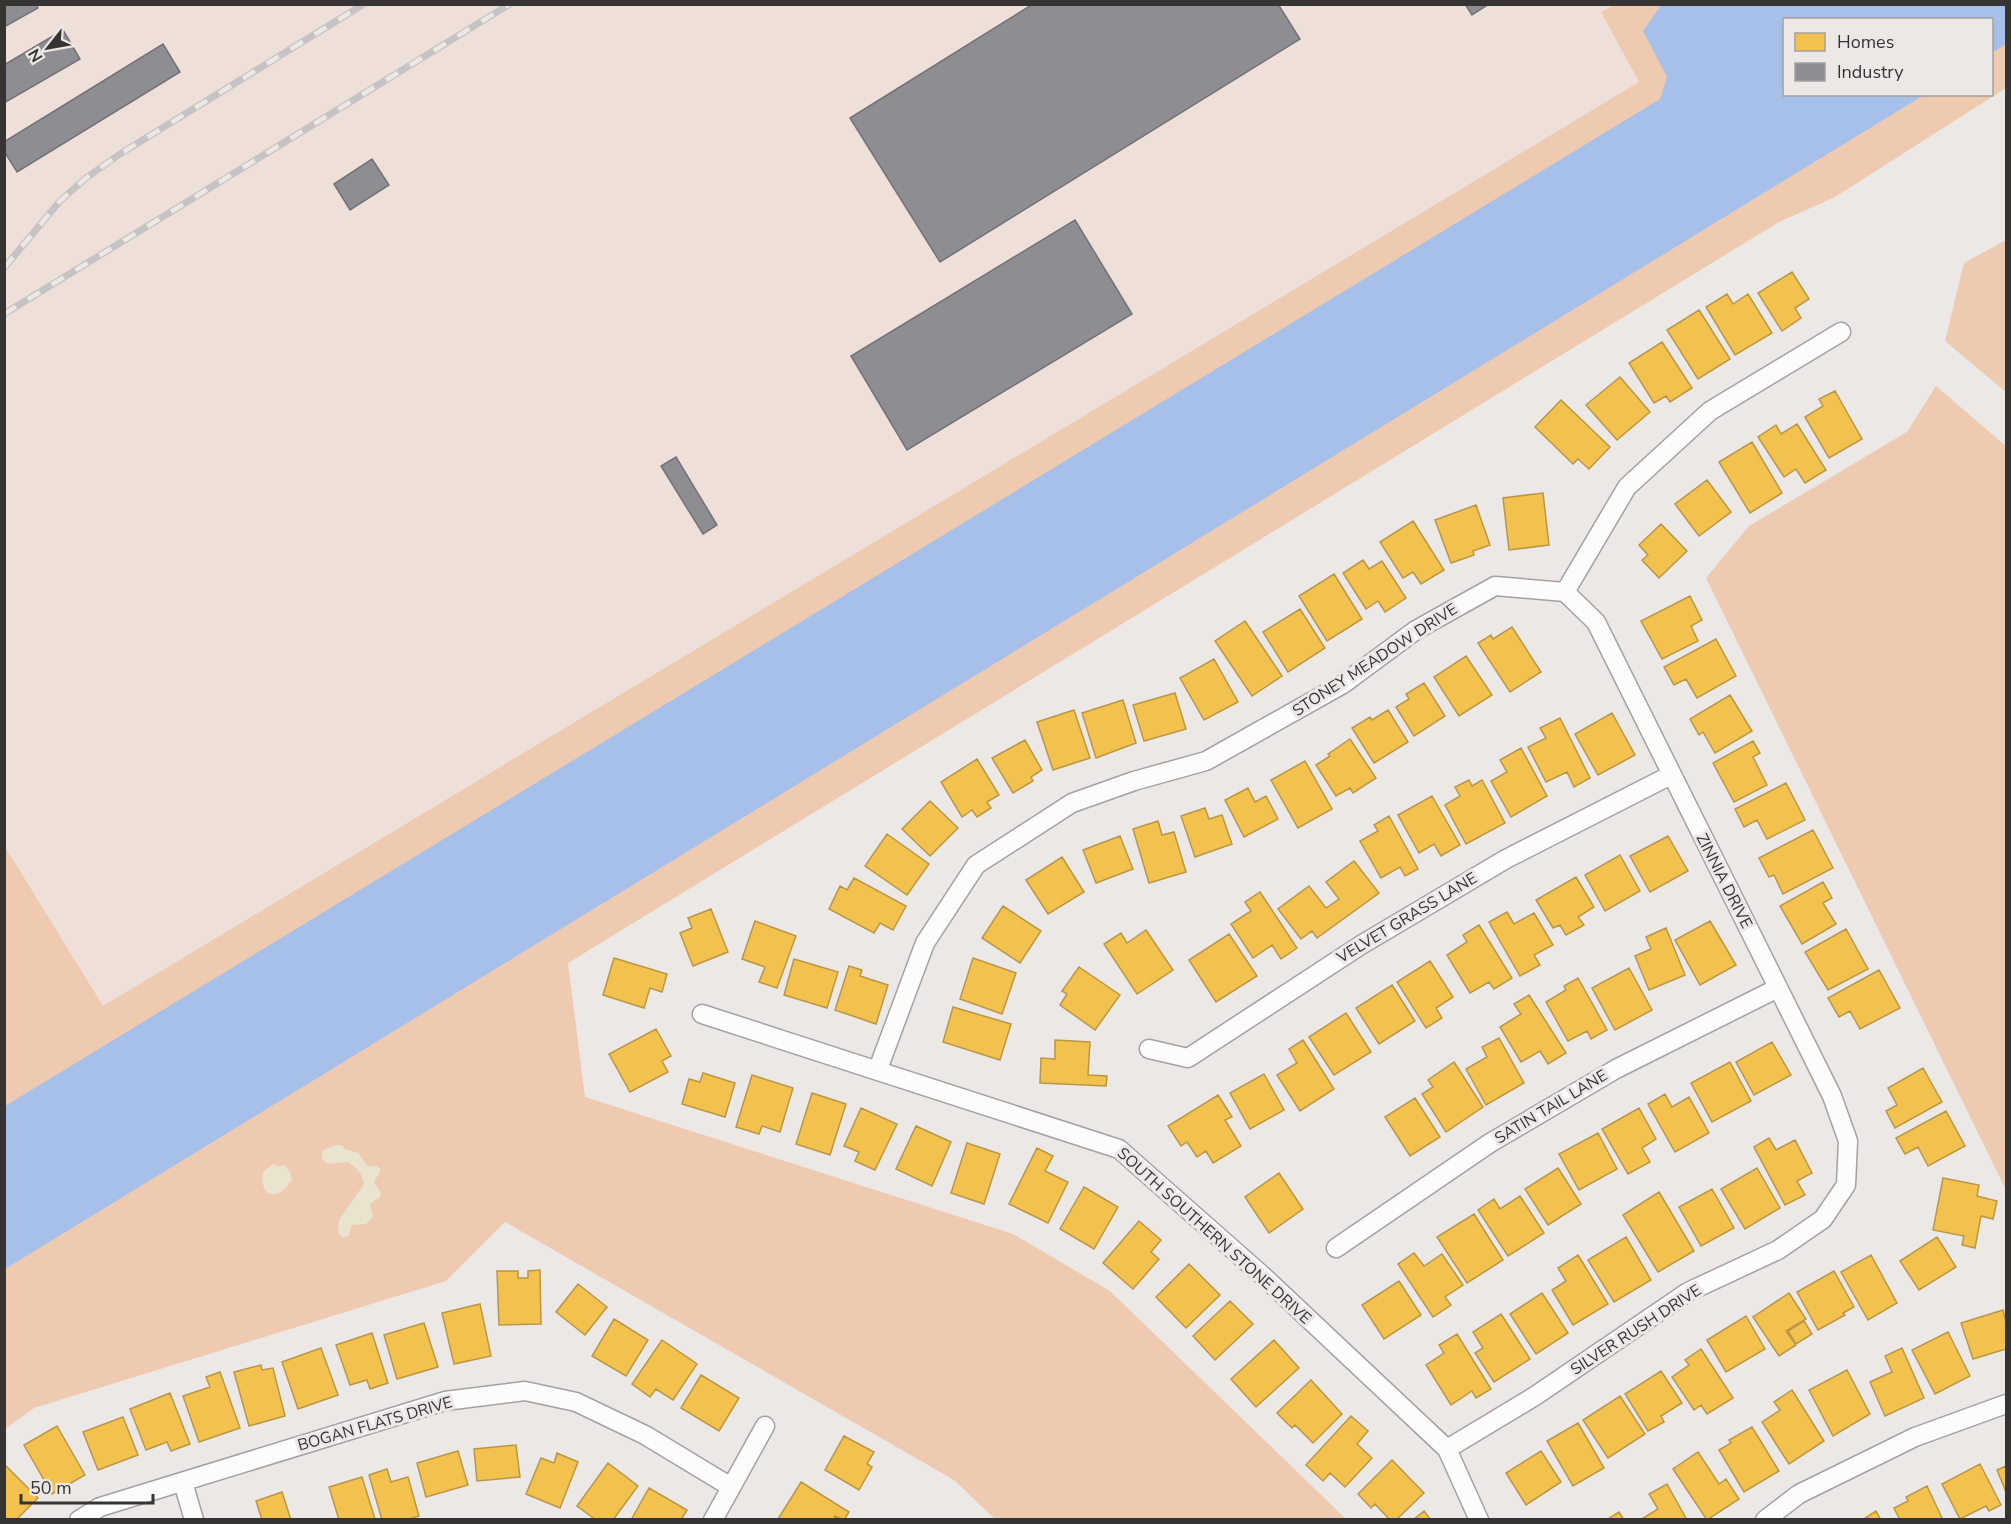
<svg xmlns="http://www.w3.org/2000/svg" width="2011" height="1524" font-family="'Nunito Sans',sans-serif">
<rect width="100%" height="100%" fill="#ebe8e6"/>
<!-- industrial -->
<path fill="#eee0d9" d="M5,5H1614L1601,12L1639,82L5,1068Z"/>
<!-- green -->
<path fill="#eecab1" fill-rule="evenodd" d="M1614,5H2006V88L1835,197L1779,222L568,963L585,1097L1013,1234L1110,1291L1346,1519H995L954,1480L505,1222L446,1281L34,1408L5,1429L4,845L103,1006L1639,82L1601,12ZM1784,20H1992V94H1784Z
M2006,240V392L1945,341L1964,263Z
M1936,386L2006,446V1190L1706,578L1749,526L1907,432Z"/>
<!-- sand -->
<path fill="#eae3ce" d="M335,1145H341L345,1149L358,1153L368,1166H378L381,1170L374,1182L381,1194L379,1198L370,1204L373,1217L366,1224L352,1225L348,1236L343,1237L338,1233L339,1220L364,1184C362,1173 357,1168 348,1162L328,1164C322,1160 321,1158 322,1151Z
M273,1164L278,1167L284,1165L290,1172L292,1181C287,1185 286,1189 281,1192C266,1201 260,1183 263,1172Z"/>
<!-- water -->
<path fill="#a7c0e9" d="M1661,5H2006V44L1992,53V20H1784V94L1924,95L5,1269V1106L1660,99L1667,77L1643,31Z"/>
<!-- homes -->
<path fill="#f2c14e" stroke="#ba9746" stroke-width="1.5" d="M1792,272L1809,299L1795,308L1801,318L1782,331L1758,293Z
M1727,294L1733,304L1748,294L1772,333L1735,355L1706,307Z
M1699,310L1730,359L1698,379L1667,330Z
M1662,342L1692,388L1670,402L1666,396L1654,403L1629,363Z
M1620,377L1650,412L1617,440L1586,405Z
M1835,391L1862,439L1829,458L1805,417L1823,406L1819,399Z
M1561,400L1610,447L1589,469L1578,459L1573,464L1535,427Z
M1797,424L1826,470L1805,483L1796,469L1784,477L1758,437L1776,425L1781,434Z
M1752,442L1782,493L1750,513L1719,462Z
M1707,480L1731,512L1699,536L1675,504Z
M1543,493L1549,545L1509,550L1503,498Z
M1476,505L1490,545L1473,551L1474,555L1451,563L1435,520Z
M1413,521L1444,570L1421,584L1413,572L1403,578L1380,542Z
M1661,524L1687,551L1659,578L1642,560L1648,555L1639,545Z
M1363,560L1369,569L1382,561L1406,598L1385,612L1378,601L1366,609L1343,573Z
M1334,574L1362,619L1327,641L1299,596Z
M1690,596L1702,620L1691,626L1698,641L1662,659L1641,621Z
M1300,609L1325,648L1288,672L1263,632Z
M1245,621L1282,676L1252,696L1215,641Z
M1512,627L1541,672L1510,692L1478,643L1491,635L1493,639Z
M1716,639L1736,676L1697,698L1686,679L1674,685L1664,667Z
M1466,656L1492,695L1459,716L1434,677Z
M1214,659L1238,702L1204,720L1180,678Z
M1424,683L1445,716L1414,736L1396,707L1409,699L1406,694Z
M1175,693L1186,729L1144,741L1133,705Z
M1730,695L1752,731L1715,753L1703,732L1699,735L1690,719Z
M1123,700L1136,743L1096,758L1082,713Z
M1074,710L1090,758L1053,770L1037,722Z
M1388,710L1408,742L1374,763L1352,728L1370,717L1372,720Z
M1612,713L1635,755L1598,775L1575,734Z
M1560,718L1590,778L1574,787L1567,772L1546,782L1528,747L1546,738L1540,728Z
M1350,739L1376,778L1353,793L1350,788L1336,796L1316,765L1330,756L1328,754Z
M1025,740L1042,770L1031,777L1033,781L1013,793L992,758Z
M1753,741L1760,753L1753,757L1767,785L1734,802L1713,763Z
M1521,748L1547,796L1511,817L1491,781L1507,772L1500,760Z
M977,759L999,795L987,802L991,808L977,817L972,810L962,817L941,782Z
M1305,761L1332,809L1298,828L1271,780Z
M1469,780L1472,786L1482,780L1505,823L1466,844L1445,805L1460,796L1455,787Z
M1786,783L1805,820L1767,839L1757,820L1744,827L1735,809Z
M1248,788L1255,802L1266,796L1278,819L1244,837L1225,800Z
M1432,796L1460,845L1441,856L1434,844L1419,853L1398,815Z
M930,801L958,828L930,856L902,829Z
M1205,808L1209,819L1222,815L1232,844L1195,857L1181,816Z
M1389,816L1418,869L1405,876L1400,867L1381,878L1360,841L1378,831L1374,825Z
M1158,821L1162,835L1174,832L1186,872L1149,883L1133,829Z
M1813,830L1833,868L1783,894L1774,875L1769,877L1759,858Z
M887,834L929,864L907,895L865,866Z
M1120,836L1133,869L1096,883L1083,850Z
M1668,836L1688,871L1650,892L1630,856Z
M1620,855L1640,891L1605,911L1585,875Z
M1062,857L1084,892L1048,914L1026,880Z
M1354,861L1379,893L1317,938L1312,931L1301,939L1278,909L1309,886L1326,908L1339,899L1326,882Z
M1576,877L1594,907L1578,917L1584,925L1566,935L1560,925L1553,928L1536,900Z
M854,878L906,906L893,930L880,923L874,933L829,909L840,886L847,890Z
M1823,882L1832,898L1823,903L1836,924L1802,944L1780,906Z
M1260,892L1297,948L1281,959L1272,945L1253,958L1231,924L1251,911L1245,902Z
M1003,906L1041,931L1020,963L982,938Z
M711,909L728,952L693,966L680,933L692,928L688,918Z
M1507,912L1514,924L1534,913L1553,945L1534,955L1540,965L1520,976L1489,922Z
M755,921L796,936L777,988L759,982L765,967L742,959Z
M1710,921L1736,965L1700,985L1675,940Z
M1479,925L1512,978L1494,989L1489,982L1470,993L1447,955L1467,942L1463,935Z
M1666,928L1685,975L1649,990L1635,956L1651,949L1646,937Z
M1846,929L1868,969L1828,990L1805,952Z
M1146,930L1173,970L1137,994L1104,944L1121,933L1127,943Z
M1229,934L1257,976L1216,1002L1189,960Z
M614,958L667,974L662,992L650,988L644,1008L603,995Z
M973,958L1016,973L1002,1014L960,999Z
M794,959L838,972L827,1008L784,995Z
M1430,961L1453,997L1436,1008L1442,1018L1426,1028L1397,982Z
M849,966L862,970L860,976L888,985L876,1024L835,1010Z
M1079,967L1120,995L1095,1030L1060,1005L1067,994L1062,991Z
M1629,968L1652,1010L1615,1030L1592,988Z
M1879,970L1900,1008L1860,1029L1850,1011L1839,1017L1828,998Z
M1578,978L1607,1030L1591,1039L1587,1031L1568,1041L1546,1002L1566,990L1564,986Z
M1392,985L1415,1021L1379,1044L1356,1008Z
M1529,995L1566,1053L1548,1064L1540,1051L1521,1062L1500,1027L1521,1014L1514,1004Z
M953,1007L1011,1024L1000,1060L943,1042Z
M1346,1013L1371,1052L1334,1075L1309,1037Z
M656,1029L671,1056L662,1061L668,1072L630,1092L609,1054Z
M1499,1038L1524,1083L1486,1105L1466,1069L1487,1057L1482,1047Z
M1055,1040L1090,1042L1088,1075L1107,1076L1106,1086L1040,1083L1041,1058L1055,1059Z
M1303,1040L1334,1089L1300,1111L1277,1075L1297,1063L1289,1049Z
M1772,1042L1791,1075L1754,1095L1736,1062Z
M1454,1062L1483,1107L1446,1132L1422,1094L1433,1087L1428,1080Z
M1730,1062L1751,1101L1712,1122L1691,1083Z
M1923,1068L1942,1102L1895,1128L1886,1111L1897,1105L1888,1088Z
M703,1073L735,1083L725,1117L682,1104L689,1079L700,1082Z
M1264,1074L1284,1110L1250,1129L1230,1093Z
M752,1075L793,1088L780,1132L762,1126L759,1134L736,1127Z
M812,1093L846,1104L830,1155L796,1144Z
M1665,1094L1672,1107L1689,1097L1709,1133L1675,1152L1648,1104Z
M1218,1095L1232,1117L1225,1120L1241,1146L1213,1163L1206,1151L1197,1157L1187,1142L1181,1146L1168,1126Z
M1415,1098L1440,1137L1410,1156L1385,1117Z
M861,1108L897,1124L875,1170L855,1161L859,1152L844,1146Z
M1639,1108L1656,1139L1642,1148L1650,1162L1628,1174L1602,1129Z
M1946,1111L1965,1146L1928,1166L1918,1147L1905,1154L1896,1138Z
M916,1126L951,1142L932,1186L896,1169Z
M1598,1133L1617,1169L1579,1190L1559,1154Z
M1769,1138L1776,1150L1795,1140L1812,1173L1797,1181L1805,1195L1785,1205L1754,1147Z
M967,1143L1000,1154L984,1204L951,1193Z
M1037,1148L1053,1156L1045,1171L1068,1182L1048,1223L1009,1204Z
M1558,1168L1581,1204L1548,1225L1525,1189Z
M1757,1168L1780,1208L1745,1229L1721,1189Z
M1279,1173L1303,1209L1269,1233L1245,1197Z
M1943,1178L1979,1185L1977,1196L1997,1201L1993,1219L1981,1216L1975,1248L1962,1245L1964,1236L1933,1230Z
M1084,1187L1118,1207L1094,1249L1060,1229Z
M1712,1189L1734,1228L1701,1246L1679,1207Z
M1659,1192L1694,1251L1658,1272L1623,1215Z
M1520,1196L1544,1233L1508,1256L1478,1210L1494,1199L1500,1209Z
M1474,1214L1503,1260L1467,1283L1437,1237Z
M1139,1221L1161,1240L1151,1252L1159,1259L1133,1289L1103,1263Z
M1626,1237L1651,1280L1614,1302L1588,1260Z
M1937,1237L1956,1267L1919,1290L1900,1261Z
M1414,1253L1424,1266L1442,1254L1463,1285L1445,1297L1451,1305L1433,1317L1398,1264Z
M1578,1255L1608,1304L1573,1325L1552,1290L1566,1281L1558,1268Z
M1871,1255L1897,1303L1868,1320L1841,1272Z
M1189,1264L1220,1295L1186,1328L1156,1297Z
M540,1270L541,1324L499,1325L497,1271H518V1278H528V1271Z
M1834,1271L1854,1307L1843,1313L1845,1315L1818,1330L1797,1292Z
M1399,1281L1421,1315L1384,1339L1362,1305Z
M578,1284L607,1307L585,1335L556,1312Z
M1542,1293L1568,1333L1536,1354L1510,1314Z
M1789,1293L1806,1319L1786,1331L1796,1345L1779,1356L1753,1317Z
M1230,1301L1253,1324L1215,1360L1193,1336Z
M480,1304L491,1356L454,1364L442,1313Z
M2003,1310L2006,1323V1349L1973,1359L1961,1323Z
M1501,1314L1530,1359L1494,1382L1475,1353L1483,1348L1473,1332Z
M1746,1316L1765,1349L1726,1372L1707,1340Z
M614,1319L648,1340L626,1376L592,1356Z
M1804,1321L1812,1334L1796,1344L1788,1331Z
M424,1323L438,1367L397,1379L384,1335Z
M1948,1332L1970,1376L1935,1394L1912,1350Z
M372,1333L388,1383L370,1389L367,1380L350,1385L336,1345Z
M1457,1334L1491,1389L1476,1398L1472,1391L1451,1405L1426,1365L1444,1353L1439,1345Z
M662,1340L697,1364L673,1400L656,1389L650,1397L632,1384Z
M1274,1340L1299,1368L1256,1407L1231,1379Z
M321,1348L338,1395L298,1409L282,1362Z
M1902,1348L1924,1398L1885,1416L1870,1382L1892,1372L1885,1356Z
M1701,1349L1733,1398L1707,1414L1701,1405L1694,1410L1672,1377L1689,1365L1685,1360Z
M261,1365L262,1370L273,1368L285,1416L249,1426L234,1372Z
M1847,1370L1870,1414L1833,1436L1809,1390Z
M1661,1371L1682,1403L1661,1416L1664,1422L1648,1431L1625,1394Z
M220,1372L240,1428L199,1442L183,1396L210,1387L206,1377Z
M701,1375L739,1398L719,1431L681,1408Z
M1311,1380L1342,1414L1313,1443L1295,1425L1292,1428L1277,1413Z
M1792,1390L1824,1441L1789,1464L1762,1422L1780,1410L1774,1402Z
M170,1393L190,1444L171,1451L167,1442L146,1450L130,1409Z
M1620,1396L1645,1434L1608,1458L1583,1420Z
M1351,1416L1368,1431L1357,1444L1372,1458L1345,1487L1330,1473L1323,1481L1306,1465Z
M123,1417L138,1455L98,1470L83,1432Z
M1578,1423L1604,1468L1573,1486L1547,1441Z
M57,1426L85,1475L52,1494L24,1445Z
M1752,1427L1779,1471L1744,1492L1719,1450L1731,1443L1729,1440Z
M844,1436L874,1452L867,1464L872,1467L859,1490L825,1470Z
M516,1445L520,1477L477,1481L474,1449Z
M458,1451L468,1485L426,1497L417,1463Z
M1541,1451L1561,1482L1526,1505L1506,1473Z
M1698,1452L1719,1484L1726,1479L1739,1499L1707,1520L1673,1469Z
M557,1453L578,1462L560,1508L526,1494L541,1458L554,1463Z
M1392,1460L1424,1493L1396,1520H1390L1375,1504L1371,1508L1358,1494Z
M608,1463L638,1486L613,1520H596L577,1506Z
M4,1464L38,1498L16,1520H4Z
M1980,1464L2001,1505L1989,1511L1986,1506L1960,1519L1942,1484Z
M2006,1466V1492L1997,1470Z
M387,1469L391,1482L408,1477L419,1516L406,1520H382L369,1475Z
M362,1477L375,1519L339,1520L329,1487Z
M801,1482L849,1512L844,1520L835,1516L833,1520L778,1519Z
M1667,1484L1687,1520H1640L1658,1509L1649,1494Z
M1927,1486L1943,1520H1900L1894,1508L1908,1501L1906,1497Z
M649,1488L687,1510L681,1520H631Z
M282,1492L291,1520H262L256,1501Z
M1424,1511L1431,1520H1413Z
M1876,1511L1881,1520H1862Z
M1619,1512L1624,1520H1606Z"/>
<!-- industry -->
<path fill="#8d8d92" stroke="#737276" stroke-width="1.5" d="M4,4H36L38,8L4,27Z
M1033,4H1278L1300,39L940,262L850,118Z
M1465,4H1489L1472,15Z
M63,30L80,59L4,103V65Z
M163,44L180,72L17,172L4,151V142Z
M372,159L389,185L350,210L334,184Z
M1075,220L1132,314L907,450L851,356Z
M676,457L717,525L703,534L661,466Z"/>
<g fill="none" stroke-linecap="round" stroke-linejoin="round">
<defs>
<path id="minor" d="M1565,592L1627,487L1710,411L1841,332
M702,1014L1119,1149L1263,1276L1447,1449L1479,1520
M1149,1049L1188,1058L1361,945L1506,859L1671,775
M878,1069L925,943L976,865L1072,803L1134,781L1206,761L1343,684L1416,630L1495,586L1565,592
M1336,1248L1490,1143L1616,1069L1778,988
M1447,1449L1535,1396L1688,1292L1778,1250L1823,1219L1846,1185L1848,1141L1832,1096L1596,622L1565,592
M183,1482L194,1520
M79,1520L100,1507L445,1401L525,1391L576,1402L645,1435L731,1487
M713,1520L765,1426
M1765,1520L1799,1494L1915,1437L2006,1404"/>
</defs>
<!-- minor casing -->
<use href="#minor" stroke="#a4a2a0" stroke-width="21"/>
<!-- minor -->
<use href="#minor" stroke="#fcfcfb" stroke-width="18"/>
<defs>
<path id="rail" d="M4,268L60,201L86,178L120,154L364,4
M4,314L510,4"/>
</defs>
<!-- rail casing -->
<use href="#rail" stroke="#c5c3c3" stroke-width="7"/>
<!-- rail -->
<use href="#rail" stroke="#ece8e5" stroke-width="4.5" stroke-dasharray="14" stroke-linecap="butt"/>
</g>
<g text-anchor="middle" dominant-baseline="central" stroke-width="6" stroke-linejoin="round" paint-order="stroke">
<!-- street labels -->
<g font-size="16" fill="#363433" stroke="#ece8e5">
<text transform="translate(1375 660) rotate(-33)">STONEY MEADOW DRIVE</text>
<text transform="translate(1724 881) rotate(63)">ZINNIA DRIVE</text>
<text transform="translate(1407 918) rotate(-31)">VELVET GRASS LANE</text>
<text transform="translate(1551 1107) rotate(-31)">SATIN TAIL LANE</text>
<text transform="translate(1214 1236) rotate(42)">SOUTH SOUTHERN STONE DRIVE</text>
<text transform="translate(1636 1330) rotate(-33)">SILVER RUSH DRIVE</text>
<text transform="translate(375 1424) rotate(-16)">BOGAN FLATS DRIVE</text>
</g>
</g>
<!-- border -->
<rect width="2011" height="1524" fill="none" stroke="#363433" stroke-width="12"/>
<!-- legend -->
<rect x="1783" y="18" width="210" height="78" fill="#ece8e5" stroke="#a3a09e" stroke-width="1.5"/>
<rect x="1795" y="33" width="30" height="18" fill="#f2c14e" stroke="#a3a09e" stroke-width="1.5"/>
<text x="1837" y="48" font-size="18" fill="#363433">Homes</text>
<rect x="1795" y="63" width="30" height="18" fill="#8d8d92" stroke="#a3a09e" stroke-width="1.5"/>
<text x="1837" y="78" font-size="18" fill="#363433">Industry</text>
<!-- north arrow -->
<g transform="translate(48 48) rotate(239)" stroke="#ece8e5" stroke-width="4.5" paint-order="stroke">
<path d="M0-4.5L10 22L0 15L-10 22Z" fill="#363433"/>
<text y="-9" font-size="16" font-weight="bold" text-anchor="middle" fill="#363433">N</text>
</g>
<!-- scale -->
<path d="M21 1494v9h132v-9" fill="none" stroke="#363433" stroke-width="3"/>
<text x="30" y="1494" font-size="18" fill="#363433" stroke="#ece8e5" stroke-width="4.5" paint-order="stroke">50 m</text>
</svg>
